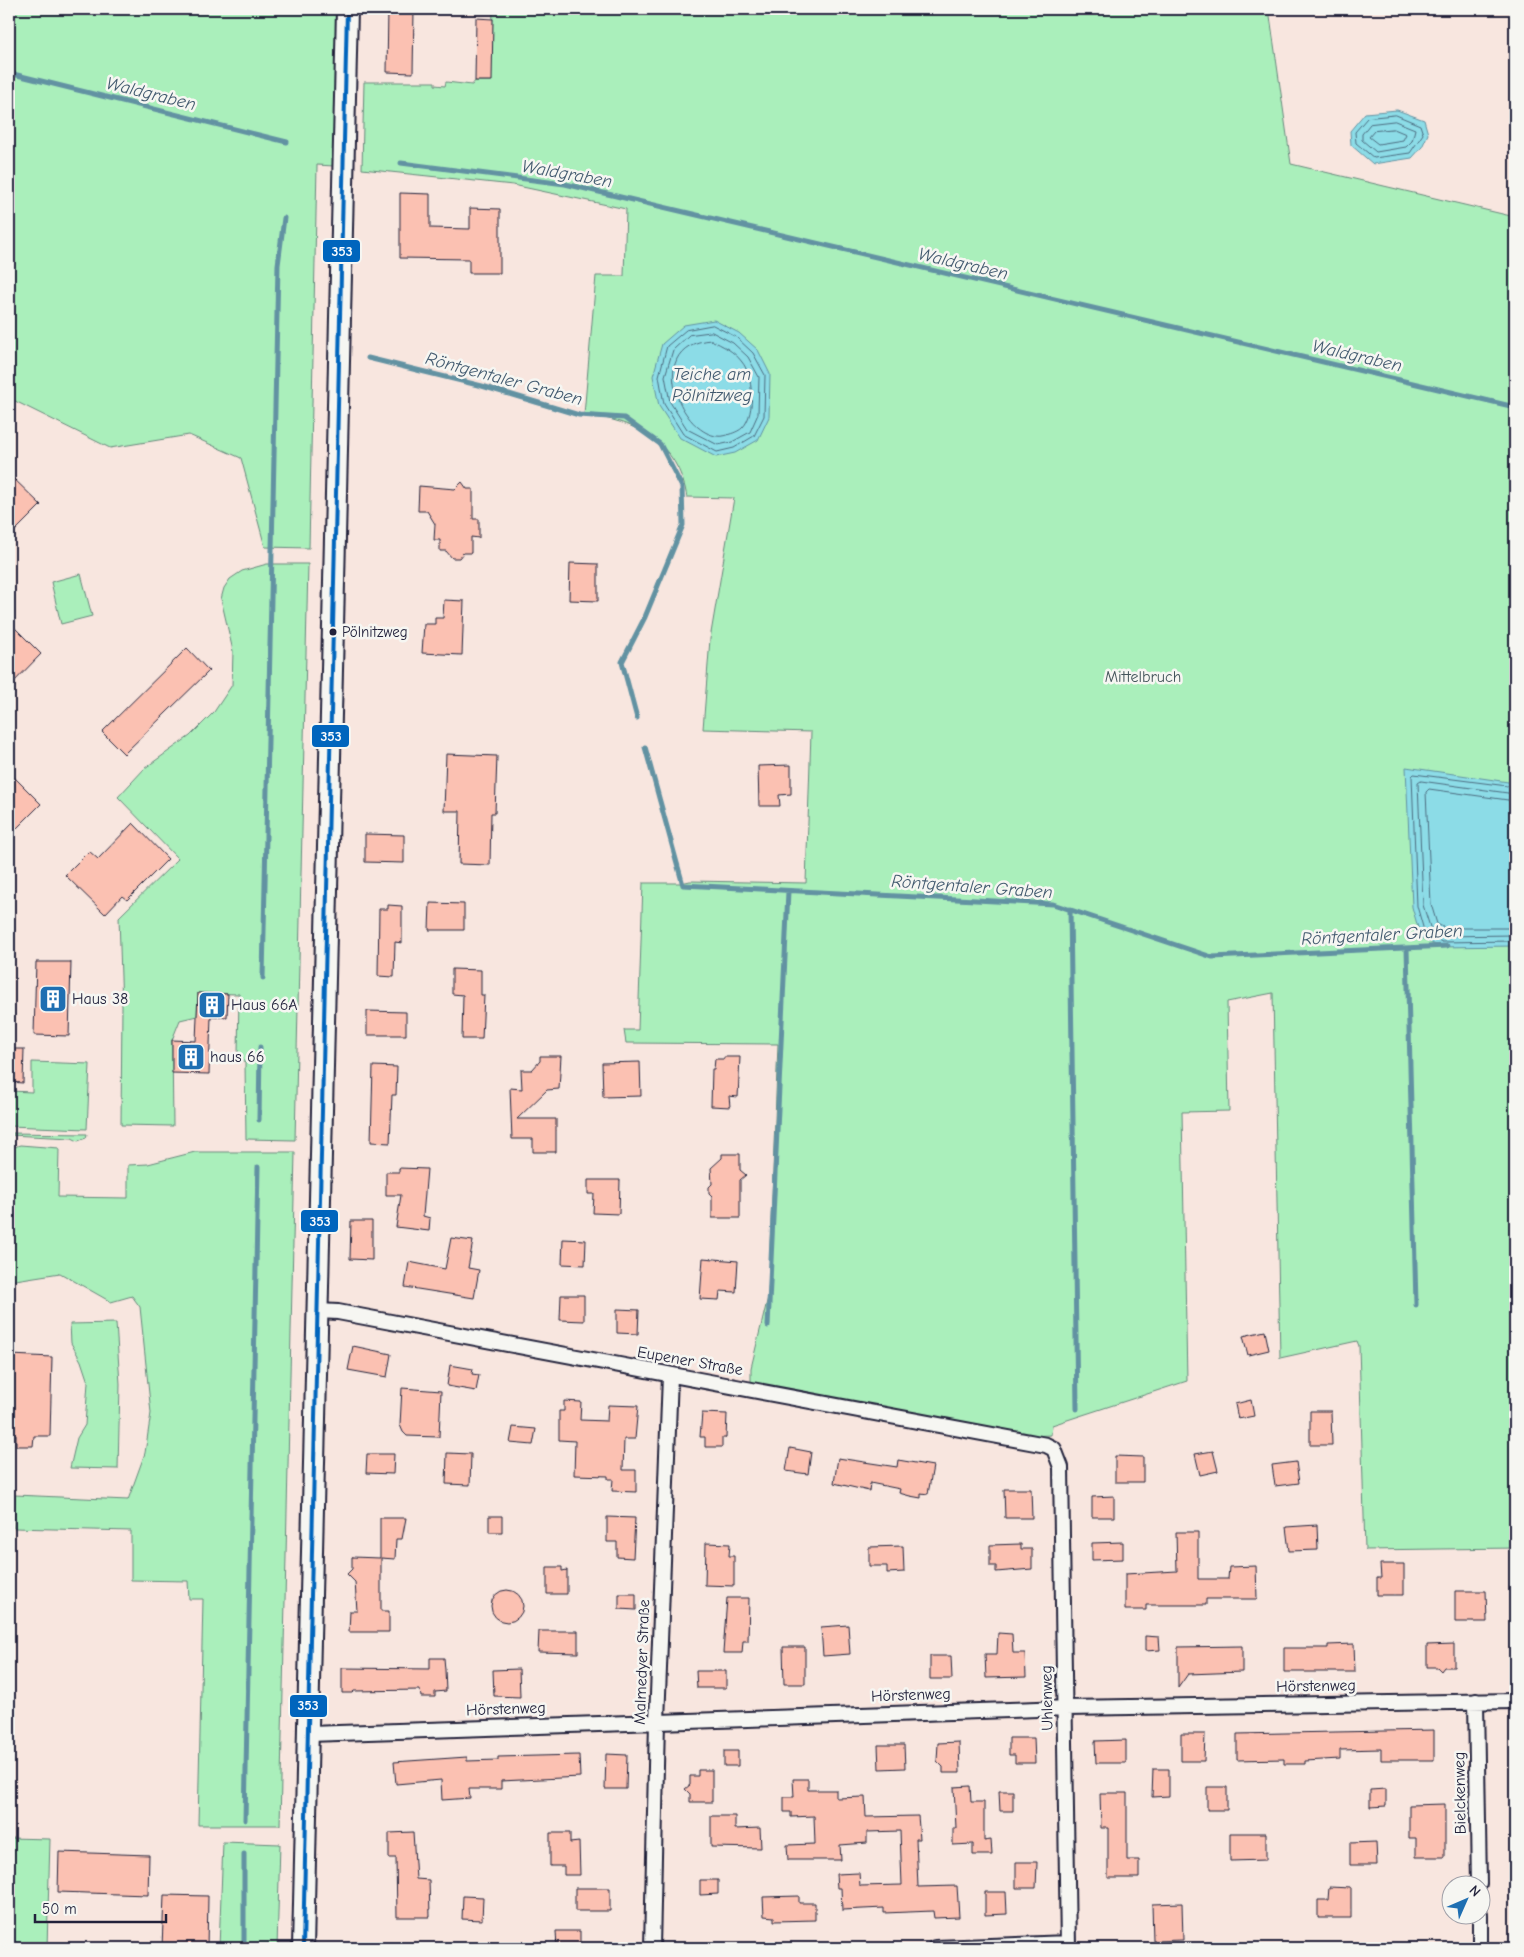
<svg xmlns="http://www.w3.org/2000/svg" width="1524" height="1957" font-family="'Comic Neue',sans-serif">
<rect width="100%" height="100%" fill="#f8e6df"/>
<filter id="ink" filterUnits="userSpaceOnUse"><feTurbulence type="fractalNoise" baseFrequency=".02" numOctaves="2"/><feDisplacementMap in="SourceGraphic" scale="10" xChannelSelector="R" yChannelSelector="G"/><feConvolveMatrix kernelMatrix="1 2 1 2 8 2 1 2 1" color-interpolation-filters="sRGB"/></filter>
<g filter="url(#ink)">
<!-- green -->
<path fill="#aaefbb" stroke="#66887b" d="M9,9H337L334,166L317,165L309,548L265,547L241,458L189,435L110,448L15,401H9Z
M493,9H1269L1291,164L1515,217V1548L1365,1550L1359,1346L1357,1341L1280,1358L1273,993L1227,1002L1229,1111L1182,1112L1187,1381L1052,1425L1051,1435L1028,1436L751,1387V1368L768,1297L778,1044L626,1043L624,1030H638L643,883H681L690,881L806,883L811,732L703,729L710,639L734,498L687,497C678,442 635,420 584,415L596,276H624L626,209L513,185L362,169L364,82H435V85L445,86L446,82L472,85L475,81H491Z
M267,564H308L295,1140L246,1139L245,1063L238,1054L239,994L198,993L197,1016L180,1020L172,1040L173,1126L121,1125L122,1007L119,917L178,859L118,797L145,768L190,736L214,712L232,685L233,651L221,599L224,588L230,579L242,571Z
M81,574L92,616L61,624L51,582Z
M32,1062L90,1064L87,1129L9,1126V1091L32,1092Z
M9,1133L87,1134L86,1138L78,1141L72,1138L9,1135Z
M20,1145L59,1148L58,1197L128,1198V1165L148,1164L195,1152H295L280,1825H198L203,1599H189L188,1581L131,1580V1531L14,1528L15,1495L128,1500L145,1453L151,1413L140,1307L132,1296L111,1302L60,1273L9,1281V1149Z
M116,1323L120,1384L118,1469L70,1468L77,1438L85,1425L88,1382L81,1361L71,1343L70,1324Z
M9,1838L50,1839L47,1948H9Z
M223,1842L280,1844L277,1948H219Z"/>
<!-- water -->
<path fill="#8cdce7" stroke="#6292a2" d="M1397,110L1424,120L1428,134L1422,147L1412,158L1373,164L1351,145L1350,131L1365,113Z
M714,320L739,333L758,350L770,374L769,417L758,440L735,453L716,457L680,438L659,406L653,376L662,344L684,325Z
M1406,767L1515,783V946L1440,947L1421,938L1412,907Z"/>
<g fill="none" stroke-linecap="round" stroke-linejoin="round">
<!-- shore -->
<path stroke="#4c6c80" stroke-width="1" d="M1396,115L1420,125L1423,134L1410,153L1374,158L1356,143L1355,132L1367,118Z
M1395,121L1415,129L1412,141L1406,147L1376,152L1362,140V134L1370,124Z
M1394,129L1406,134L1403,140L1378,144L1369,137L1374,131Z
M713,325L736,337L753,353L765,375L764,416L754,436L734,448L717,452L683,434L664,404L659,376L667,346L686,330Z
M712,332L733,343L748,357L759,377L758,414L750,432L732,442L718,445L687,429L670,402L665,376L673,350L689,335Z
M711,340C723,346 734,351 742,362C753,375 756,413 743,427C741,430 734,433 730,434C689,453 636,345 711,340Z
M1515,787L1414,774L1412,776L1417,906L1425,934L1442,942L1515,941
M1515,794L1421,781L1418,783L1423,905L1431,930L1443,936L1515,935
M1515,801L1429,789L1426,792L1431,904L1437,924L1445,928H1515"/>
<!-- stream -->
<path stroke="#6292a2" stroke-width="5" d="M9,73L287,142
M401,163L565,184L1515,407
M368,358L482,386L579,415L624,418L660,444L682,487L683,525L645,617L622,662L637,718
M645,747L683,885L1053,904L1212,957L1447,946
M1070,909L1077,1409
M1407,948L1416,1305
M263,978L278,265L284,218
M259,1120L260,1047
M768,1326L788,891
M245,1820L258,1167
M244,1948V1854"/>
</g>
<!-- building -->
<path fill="#fbc1b2" stroke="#22223b" d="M388,9H414L413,73L387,72Z
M476,18L493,19L492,81H475Z
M400,193L430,194V228L470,229V208L500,209V273H469V259L400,258Z
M9,474L41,505L9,537Z
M462,482L467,489H473V519H479V538L471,537V553H463L459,558H452L446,551H440V540H434L435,524L427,511H418L419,486L455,489Z
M570,563L598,564V601L569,600Z
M444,600L464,601L462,655L422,653L424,624H435V618H443Z
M9,622L41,654L9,687Z
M187,648L209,671L124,754L102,732Z
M446,754L497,756L495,813H491L490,865L459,864L460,811H444Z
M791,765V794L779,795L780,806H759L758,766Z
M9,772L41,804L9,836Z
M133,823L168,859L127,900L122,896L105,914L65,875L89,851L98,859Z
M365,834L404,835V863L365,862Z
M430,903L464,904V930H429Z
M388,905L402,906V943L395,942L394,977L378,976L379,909H388Z
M36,962H71L69,1036L34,1035Z
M452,969L481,970V995H484L482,1039H462L463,995L452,994Z
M198,993L228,994L227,1017L211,1016L209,1074L172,1073V1040L196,1041Z
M367,1011L406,1012V1035H367Z
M9,1049H24L23,1083L9,1082Z
M540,1056H561L559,1089L547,1090L517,1119H556V1152H533V1139H512L510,1088L522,1089L521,1070H532L540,1061Z
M724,1057H740L738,1097L729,1096L730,1107L711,1106L712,1069H714L715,1059H724Z
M640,1062L641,1096L603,1097L602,1063Z
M373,1066L397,1067L396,1095H392L390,1143L371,1142Z
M722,1154H740V1170L746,1175L740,1180V1218H712V1196L709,1193V1187L712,1184L711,1168L722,1158Z
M399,1168L427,1169L423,1216L430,1218L429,1231L396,1227L401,1195H386V1172H399Z
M588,1180H620L619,1214L593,1213L594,1194H588Z
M351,1221H372V1260L350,1259Z
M451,1238L473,1241L468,1268L479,1270L474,1298L405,1287L409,1262L445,1269Z
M563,1239L586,1240L585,1265L562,1264Z
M703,1258L738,1261L736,1292L720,1291L719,1300L700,1299Z
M561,1295H584V1321L560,1320Z
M617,1309L639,1310L638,1334L617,1333Z
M1265,1331L1269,1350L1248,1355L1243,1336Z
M353,1346L391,1354L387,1377L348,1370Z
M11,1355L52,1357L50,1436H34L33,1446H16V1435H10L13,1379H10Z
M450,1365L473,1369L472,1374L479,1375L476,1391L447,1386Z
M402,1388L441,1391L439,1437L407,1436L403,1432L400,1425Z
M1251,1400L1254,1416L1238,1419L1235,1404Z
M564,1401L581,1402L580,1420L607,1421L608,1405L638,1406L635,1439H624L623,1470H636V1492L612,1491L613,1479H608V1476L574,1475L575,1441L559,1440V1411H564Z
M1310,1411H1331L1332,1445H1310Z
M702,1413L727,1414L726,1438H722V1447H705V1437H700Z
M513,1427L536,1429L533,1445L510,1443Z
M790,1448L811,1452L808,1474L786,1471Z
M1213,1451L1218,1471L1200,1475L1195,1454Z
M447,1453L471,1454L470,1485L446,1484Z
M367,1454H394L393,1474L366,1473Z
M1115,1456L1143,1457V1482H1115Z
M838,1458L897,1467L898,1460L933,1466L928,1494L921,1493V1498L910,1496L899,1493L900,1489L870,1483L869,1491L834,1483Z
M1296,1462L1299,1483L1275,1486L1272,1465Z
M1004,1489H1031L1032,1518H1005Z
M1114,1496V1517H1092V1497Z
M489,1516H502V1532H489Z
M607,1517L635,1518L633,1558L617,1557V1542H607Z
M380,1518H406L402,1539H396L395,1559L381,1558V1611H389V1632H349L350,1611H357L355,1582L347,1574L352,1569V1557L380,1558Z
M1317,1525L1318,1550L1289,1551L1286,1527Z
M1176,1532H1198V1579H1228L1229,1567L1256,1566L1257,1599H1206V1605H1146V1610H1125V1574L1177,1571Z
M1123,1542V1559L1092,1560V1543Z
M706,1543L730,1544L729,1556H734V1586L705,1585Z
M1021,1544V1549H1032V1569L996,1572V1566H990V1545Z
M903,1546L904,1572L887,1573V1566H869V1547Z
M1380,1564H1404V1595H1377V1578H1381Z
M547,1567H562V1571L567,1570V1594H547Z
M491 1606a16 16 0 1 1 32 0a16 16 0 1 1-32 0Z
M1455,1591H1486L1487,1622H1455Z
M619,1594H636V1610L619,1609Z
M727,1598H749L748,1641H743L742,1653H723Z
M848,1625L850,1654L823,1656L821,1627Z
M539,1631H578V1653L538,1652Z
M998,1633L1012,1634L1013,1653H1025L1026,1677L986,1678L985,1654H997Z
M1145,1636L1159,1637L1160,1650L1145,1651Z
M1354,1644L1355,1672H1284V1648H1328V1645Z
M1454,1644V1667H1444L1441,1671L1437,1667H1427V1645Z
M1242,1646V1672L1188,1674L1178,1688V1647Z
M783,1647H805V1684H784Z
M930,1656H951L952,1679H930Z
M430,1658H444L445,1670L446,1691L435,1692V1697H421L420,1690L354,1691L352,1693H342V1668L430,1669Z
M519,1669L520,1697L494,1696L493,1670Z
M696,1671H726V1688H697Z
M1434,1730V1760H1381V1749L1340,1750V1759L1305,1761V1764H1284V1759L1237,1760V1734Z
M1181,1734H1205L1204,1761H1181Z
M1009,1738H1034L1035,1763H1015V1755H1009Z
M1126,1740V1763H1096L1095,1741Z
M959,1742L960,1773H943V1767L937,1761L938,1743Z
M878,1745H904L905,1768L879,1769Z
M724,1751H738V1766H724Z
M606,1754L627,1755L626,1789H605Z
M579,1755L580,1777L501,1781V1789H469L470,1798L442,1800L441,1780L396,1784L394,1762L467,1757V1761L498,1760V1757Z
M1153,1769H1169V1796L1152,1797Z
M698,1770H712V1802H690V1794L685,1789L690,1785V1776H698Z
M793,1779H808V1790H836V1798L865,1797L866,1817L918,1816L920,1839H916L918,1887L957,1886L959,1917L934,1918L933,1911L884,1913V1908L842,1910L841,1888H837L836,1874L859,1873L860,1886L902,1885L900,1831L867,1832V1843L840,1845L841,1860H788L787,1845L815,1844L814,1816L791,1817V1812H784V1797H794Z
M970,1786L971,1802H984V1841L991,1840L992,1855H973V1844L953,1845V1828H956L954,1787Z
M1207,1787H1227V1810H1207Z
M1386,1789V1806L1370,1807V1790Z
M999,1791H1013V1811H1000Z
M1100,1793H1127V1860H1139V1878H1108V1828H1101Z
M1445,1804V1857H1416V1838H1409V1805Z
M711,1816H735V1829L760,1828L761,1848L711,1847Z
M413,1832L416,1879L429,1880L430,1917H397L396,1858H389V1833Z
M550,1833H570V1843L579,1842L580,1875H564V1866H550Z
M1230,1833H1266V1860L1230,1861Z
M1376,1842L1377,1865H1350V1843Z
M59,1852L149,1855L148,1895L58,1892Z
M1016,1862H1037L1036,1888H1016Z
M700,1880H718V1894L700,1895Z
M1329,1887L1351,1888V1918H1318V1900H1328Z
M575,1888H610V1911H575Z
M985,1892H1006L1007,1914L985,1915Z
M164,1895L208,1896L207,1948H162Z
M463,1896L483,1897L482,1920L462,1919Z
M799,1896V1903H815V1920L774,1921V1917L764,1916L763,1897Z
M1182,1903L1183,1940L1153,1941L1152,1904Z
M556,1931H580V1948H557Z"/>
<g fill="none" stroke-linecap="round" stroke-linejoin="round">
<defs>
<path id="street" d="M318,1311L338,1312C574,1358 810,1400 1046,1445L1054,1449L1061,1467L1068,1948
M1476,1701L1479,1884
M309,1734L1065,1708L1515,1701
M1480,1914V1948
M652,1948L657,1721L670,1376
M935,1948L1068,1943"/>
<path id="secondary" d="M303,1948L347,9"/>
</defs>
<!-- street casing -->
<use href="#street" stroke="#22223b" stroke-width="18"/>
<!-- secondary casing -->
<use href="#secondary" stroke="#22223b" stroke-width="24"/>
<!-- street -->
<use href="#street" stroke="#f6f6f2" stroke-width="14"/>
<!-- secondary -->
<use href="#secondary" stroke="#f6f6f2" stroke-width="20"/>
<defs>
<path id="bus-1" d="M303,1948L347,9"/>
</defs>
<!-- bus-1 casing -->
<use href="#bus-1" stroke="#f6f6f2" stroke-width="8"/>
<!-- bus-1 -->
<use href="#bus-1" stroke="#0065bd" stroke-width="4"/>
</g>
</g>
<!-- icons -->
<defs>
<symbol id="building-square" viewBox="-11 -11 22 22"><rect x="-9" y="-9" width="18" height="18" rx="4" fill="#1f6fb2" stroke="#f6f6f2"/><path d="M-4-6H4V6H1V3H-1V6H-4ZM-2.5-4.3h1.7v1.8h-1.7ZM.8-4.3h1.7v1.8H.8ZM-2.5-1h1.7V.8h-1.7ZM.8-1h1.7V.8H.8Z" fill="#fff"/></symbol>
</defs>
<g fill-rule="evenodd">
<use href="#building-square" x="37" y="983" width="32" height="32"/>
<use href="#building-square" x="196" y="989" width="32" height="32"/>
<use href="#building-square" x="175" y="1041" width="32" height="32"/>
</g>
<!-- markers -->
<circle fill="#22223b" stroke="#f6f6f2" stroke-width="2" cx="333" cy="632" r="4.5"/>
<g text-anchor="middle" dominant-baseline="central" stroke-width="5" stroke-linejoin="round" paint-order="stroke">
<!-- bus labels -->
<g font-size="15" fill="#22223b" stroke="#f6f6f2" text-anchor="start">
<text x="342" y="632">Pölnitzweg</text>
</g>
<!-- park labels -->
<g font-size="16" fill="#44555b" stroke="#f6f6f2">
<text x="1143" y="677">Mittelbruch</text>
</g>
<!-- poi labels -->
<g font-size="16" fill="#22223b" stroke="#f6f6f2" text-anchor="start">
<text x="72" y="999">Haus 38</text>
<text x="231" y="1005">Haus 66A</text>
<text x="210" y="1057">haus 66</text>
</g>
<!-- street labels -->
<g font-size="16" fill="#22223b" stroke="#f6f6f2">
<text transform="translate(690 1361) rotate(10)">Eupener Straße</text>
<text transform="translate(642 1662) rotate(-88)">Malmedyer Straße</text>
<text transform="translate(1316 1686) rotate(-1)">Hörstenweg</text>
<text transform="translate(911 1695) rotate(-2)">Hörstenweg</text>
<text transform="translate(1047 1698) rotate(-91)">Uhlenweg</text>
<text transform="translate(506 1709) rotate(-2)">Hörstenweg</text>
<text transform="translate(1460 1793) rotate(-91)">Bielckenweg</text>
</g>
<!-- water labels -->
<g font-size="18" font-style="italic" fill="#425a6f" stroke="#f6f6f2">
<text transform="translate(151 94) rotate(14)">Waldgraben</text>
<text transform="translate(567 174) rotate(10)">Waldgraben</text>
<text transform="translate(963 264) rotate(13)">Waldgraben</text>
<text transform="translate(1357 356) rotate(13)">Waldgraben</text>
<text x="712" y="374">Teiche am<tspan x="712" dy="21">Pölnitzweg</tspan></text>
<text transform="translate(504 379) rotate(15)">Röntgentaler Graben</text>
<text transform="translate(972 887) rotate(4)">Röntgentaler Graben</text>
<text transform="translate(1382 935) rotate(-3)">Röntgentaler Graben</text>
</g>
</g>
<g stroke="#f6f6f2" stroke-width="2">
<rect x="322" y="239" width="39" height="24" rx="5" fill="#0065bd"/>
<rect x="311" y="724" width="39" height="24" rx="5" fill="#0065bd"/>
<rect x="300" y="1209" width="39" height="24" rx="5" fill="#0065bd"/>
<rect x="289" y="1694" width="39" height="24" rx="5" fill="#0065bd"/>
</g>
<g font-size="14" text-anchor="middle" font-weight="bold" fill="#fff">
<text x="342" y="256">353</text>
<text x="331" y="741">353</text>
<text x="320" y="1226">353</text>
<text x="308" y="1710">353</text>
</g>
<!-- margin -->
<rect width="1524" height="1957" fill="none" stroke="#f6f6f2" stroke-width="30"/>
<rect x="15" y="15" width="1494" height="1927" fill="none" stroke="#22223b" stroke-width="2" filter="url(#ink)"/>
<!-- north arrow -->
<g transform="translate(1466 1900) rotate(45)"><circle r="24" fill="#f6f6f2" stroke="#a1a1a9"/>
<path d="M0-4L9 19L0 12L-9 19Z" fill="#1f6fb2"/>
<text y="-8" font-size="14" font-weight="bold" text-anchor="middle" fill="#22223b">N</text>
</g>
<!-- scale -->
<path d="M35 1914v8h131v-8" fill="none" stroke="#22223b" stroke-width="2.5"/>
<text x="42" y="1914" font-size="15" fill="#22223b" stroke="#f6f6f2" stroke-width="4" paint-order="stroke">50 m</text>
</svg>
